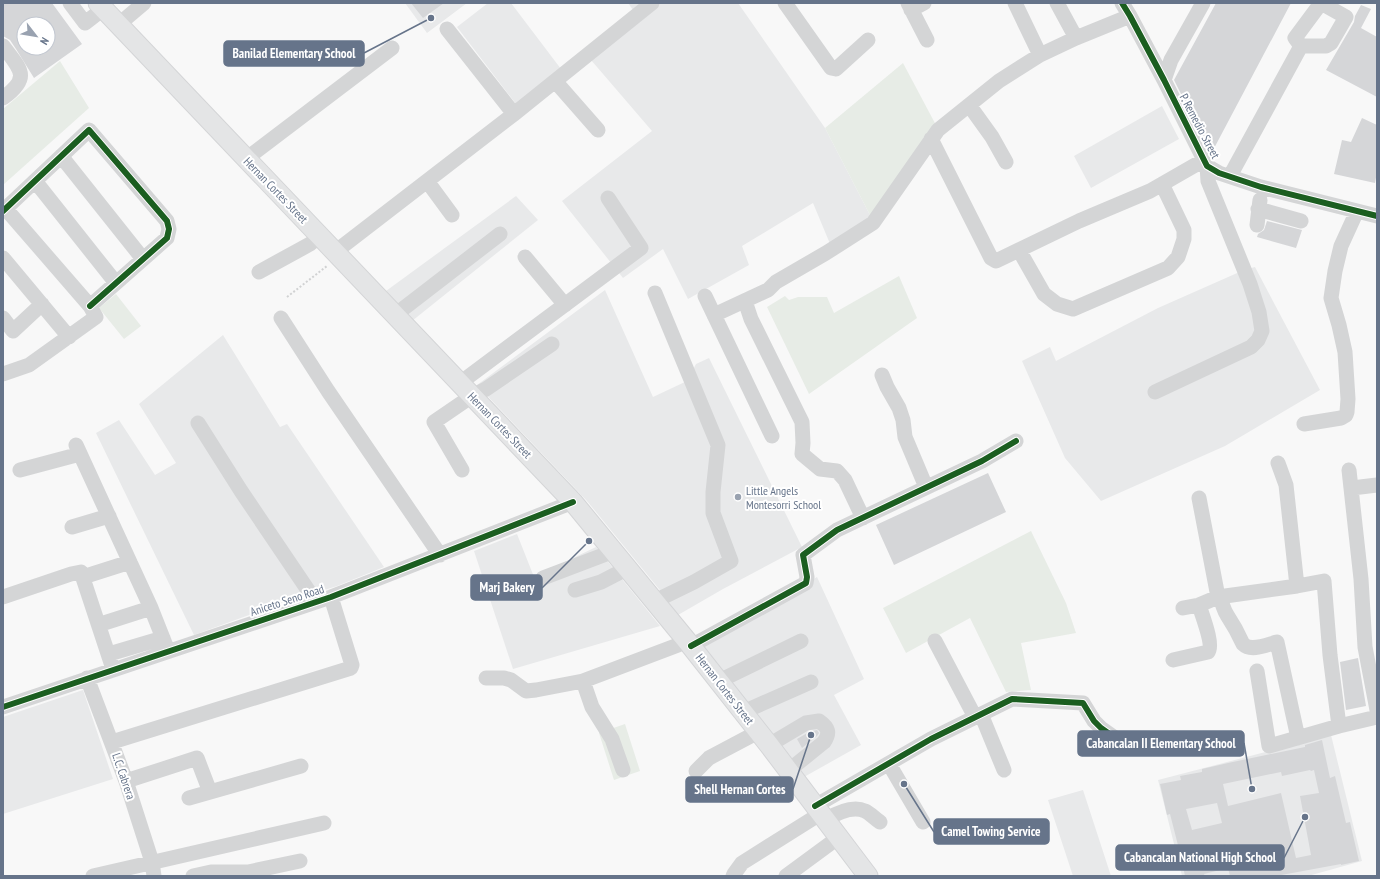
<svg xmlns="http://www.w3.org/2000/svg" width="1380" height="879" font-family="'PT Sans Narrow',sans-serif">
<rect width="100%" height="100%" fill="#f8f8f8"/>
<!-- built -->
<path fill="#e8e9ea" d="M405,3H467L427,33Z
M488,3H511L561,69L516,104L457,27Z
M628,3H738L825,128L871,217L833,251L813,203L742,246L749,265L688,299L663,249L623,278L562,201L652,131L591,60L641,21Z
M1162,106L1179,139L1091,188L1074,156Z
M516,196L538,220L412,321L386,291Z
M1255,267L1320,390L1225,446L1101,501L1065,458L1022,361L1050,347L1056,361L1158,308L1244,270Z
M605,290L653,397L687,381L696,364L709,358L802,547L723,589L678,615L659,589L587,501L477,385Z
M223,335L280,427L287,424L384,567L337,586L271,607L194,635L96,433L119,420L155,475L176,463L139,404Z
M517,534L534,577L596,547L660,626L513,669L474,551Z
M817,577L864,679L834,695L861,745L804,777L702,645Z
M83,690L113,779L3,814V717Z
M1331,735L1362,861L1308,876H1182L1158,780Z
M1083,790L1111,876H1073L1048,800Z"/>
<!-- green -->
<path fill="#e7ece6" d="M60,61L89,108L3,185V109Z
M903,63L937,127L871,217L825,128Z
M899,276L917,318L809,394L767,307L785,296L789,300L798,297H827L834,313Z
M116,294L141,326L124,339L99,308Z
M1031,531L1066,603L1076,633L1021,643L1031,690L1006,692L970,618L906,653L883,608Z
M625,724L640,771L614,780L599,733Z"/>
<!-- building -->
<path fill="#d5d6d8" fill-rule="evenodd" d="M3,3H52L82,44L34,78L16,49L10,40L3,36ZM24,24H48V48H24Z
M411,3H444L423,18Z
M1216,3H1291L1211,154L1174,80Z
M1361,5L1371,9L1361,28L1377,37V97L1326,70L1354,22L1355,16Z
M1362,118L1377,125V172L1375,183L1334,174L1342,140L1351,142Z
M1267,221L1302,230L1296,248L1257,237L1258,234L1264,230Z
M988,473L1006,512L894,565L876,525Z
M1358,658L1366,706L1346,710L1340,662Z
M817,730L819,733L817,736L802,748L797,739L809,732Z
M1322,740L1330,778L1335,776L1346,823L1350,822L1359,861L1341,865V864L1276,876H1230L1228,868L1204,874L1205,876H1185L1181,857L1170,814L1167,815L1160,784L1181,780L1180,776L1202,772V769L1228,763L1305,747V745ZM1310,770L1311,771L1314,770L1319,793L1300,796L1311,855L1296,858L1281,793L1228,806L1223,784L1281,772L1282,776ZM1217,803L1222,823L1192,830L1186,809Z"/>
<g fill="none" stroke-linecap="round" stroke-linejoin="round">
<defs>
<path id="major" d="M98,3L573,502L687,641L769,745L868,876"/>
</defs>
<!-- major casing -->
<use href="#major" stroke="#d4d5d7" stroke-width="21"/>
<!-- path -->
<path stroke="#d1d2d3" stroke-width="2" stroke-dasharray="2 2" stroke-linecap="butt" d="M287,297L327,266"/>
<!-- minor -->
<path stroke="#d4d5d6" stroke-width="15" d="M70,3L85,23L103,9
M785,3L831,68L836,69L868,40
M908,3L927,40
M1015,3L1040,55
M1057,3L1076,38
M1122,3L1130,16L1164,80L1207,166L1219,173L1261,187L1377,216
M911,10L924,3
M118,25L144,3
M447,29L514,114
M3,46C20,69 32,77 3,98
M1301,46H1326L1331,43L1346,17L1321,3
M1301,46L1295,38L1321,3
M1164,80L1171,60L1203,3
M555,81L598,130
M969,105L992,137L1006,162
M931,139L991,258L996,261L1079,221L1150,191L1204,160
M61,156L143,259
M246,159L392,48
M1230,176L1301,46
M35,181L116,283
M427,181L452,215
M1258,209L1301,221
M3,211L89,130L167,221L169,229L167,238L90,306
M1257,225L1260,200
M1019,250L1044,294L1057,304L1073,309L1168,268L1178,257L1184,239V230L1162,184
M335,252L514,114L652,3
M525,257L565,305
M3,258L69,337
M259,272L310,244L320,236
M655,293L718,445L713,492V513L731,561L694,582L655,601
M705,296L772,436
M745,301L751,319L802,422L803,443L802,454L820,469L837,471L845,480L863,518
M395,315L500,234
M714,315L768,290L776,282L826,253L873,223L938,130L999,81L1040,55L1076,38L1130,16
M3,318L13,331L42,304
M281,318L328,391L440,555
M3,374L29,365L96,317L90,306L5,208
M882,375L887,387L899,408L903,420L905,437L926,487
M460,383L641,248L608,198
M1155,392L1251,347L1258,340L1262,331L1259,312L1250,284L1208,181L1207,166
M198,423L241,491L316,602
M1304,424L1341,418L1346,415L1347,412L1348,399L1345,352L1339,325L1331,298L1335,271L1341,246L1357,211
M76,445L151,608L168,651
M1278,463L1286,485L1297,586
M20,470L80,454
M462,470L434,422L472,396L486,389L552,344
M1349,470L1361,579L1365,647L1377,710
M1352,488L1377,485
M1199,498L1218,597C1223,602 1223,609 1227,615C1233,624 1238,633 1243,644C1251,652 1266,645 1277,642L1298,738
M72,527L109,516
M86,576L130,562
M543,578L614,551
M575,590L601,582L628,568
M3,597L71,574L81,572L113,669
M1183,608L1199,605L1218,597L1297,586L1324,581L1330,655L1339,726
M101,624L151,608
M935,641L975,717
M691,646L806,583L807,577L803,555L837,530L982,461L1016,441
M109,654L163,638
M1173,660L1208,652C1214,645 1202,615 1199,605
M1257,671L1269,746L1339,726L1377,717
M87,678L126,781L152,862L154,876
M486,678H504L511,680L526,691L536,690L583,681L678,645L687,641
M583,681L592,707L612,739L623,770
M719,681L801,641
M3,707L331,597L573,502
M743,712L811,682
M981,714L1004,770
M112,742L351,668L352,665L331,597
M769,745L806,723L819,721C829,728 830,733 824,742L788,771
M889,764L923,822
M696,771L709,758L758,732
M126,781L197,758L210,792
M189,798L301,766
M815,806L931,739L1012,699L1083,703L1094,721L1101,728L1125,745
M825,820C835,814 852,805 865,811C870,813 875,819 880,822
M93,876L324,823
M193,876L211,872H248L300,861
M733,876L734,874L742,863L820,814
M786,876L839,837"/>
<!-- major -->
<use href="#major" stroke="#e4e5e6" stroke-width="19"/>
<defs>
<path id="cycleway" d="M1122,3L1130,16L1164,80L1207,166L1219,173L1261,187L1377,216
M3,211L89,130L167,221L169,229L167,238L90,306
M691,646L806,583L807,577L803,555L837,530L982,461L1016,441
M3,707L331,597L573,502
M815,806L931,739L1012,699L1083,703L1094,721L1101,728L1125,745"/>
</defs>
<!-- cycleway casing -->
<use href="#cycleway" stroke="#fff" stroke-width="8"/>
<!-- cycleway -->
<use href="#cycleway" stroke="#1b5e20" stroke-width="6"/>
</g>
<!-- markers -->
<circle fill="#99a2b0" stroke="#fff" stroke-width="1.5" cx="738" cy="497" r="4"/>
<g text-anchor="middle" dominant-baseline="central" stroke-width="4" stroke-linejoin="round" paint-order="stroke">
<!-- street labels -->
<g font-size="12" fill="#66748a" stroke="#fff">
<text transform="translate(1200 126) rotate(62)">P. Remedio Street</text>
<text transform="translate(276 190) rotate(46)">Hernan Cortes Street</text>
<text transform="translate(500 425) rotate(46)">Hernan Cortes Street</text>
<text transform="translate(287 600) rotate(-18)">Aniceto Seno Road</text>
<text transform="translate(725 689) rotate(52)">Hernan Cortes Street</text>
<text transform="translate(124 776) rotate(71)">L.C. Cabrera</text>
</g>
<!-- poi labels -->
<g font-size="12" fill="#66748a" stroke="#fff" text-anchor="start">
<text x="746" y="490">Little Angels<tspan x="746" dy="14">Montesorri School</tspan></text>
</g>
</g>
<!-- callouts -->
<path fill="none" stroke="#66748a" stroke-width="1.5" d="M431 18L364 53M589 541L542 588M1252 789L1244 743M811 735L793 789M904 784L934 832M1305 817L1284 858"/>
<g fill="#66748a" stroke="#fff" stroke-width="1.5">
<circle cx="431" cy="18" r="4"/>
<circle cx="589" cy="541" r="4"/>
<circle cx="1252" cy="789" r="4"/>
<circle cx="811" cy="735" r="4"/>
<circle cx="904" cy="784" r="4"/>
<circle cx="1305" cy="817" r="4"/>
</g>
<g fill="#66748a" stroke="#66748a" stroke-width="1.5">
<rect x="224" y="41" width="140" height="25" rx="4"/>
<rect x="471" y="575" width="71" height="25" rx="4"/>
<rect x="1078" y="731" width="166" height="25" rx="4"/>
<rect x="686" y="777" width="107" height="25" rx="4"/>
<rect x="934" y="819" width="115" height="25" rx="4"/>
<rect x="1116" y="845" width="168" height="25" rx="4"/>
</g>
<g font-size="13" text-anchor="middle" font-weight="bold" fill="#fff">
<text x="294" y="58">Banilad Elementary School</text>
<text x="507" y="592">Marj Bakery</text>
<text x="1161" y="748">Cabancalan II Elementary School</text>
<text x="740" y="794">Shell Hernan Cortes</text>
<text x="991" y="836">Camel Towing Service</text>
<text x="1200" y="862">Cabancalan National High School</text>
</g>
<!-- border -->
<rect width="1380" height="879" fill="none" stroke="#66748a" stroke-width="8"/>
<!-- north arrow -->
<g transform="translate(36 36) rotate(121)"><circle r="19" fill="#ffffff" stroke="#c2c7d0"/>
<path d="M0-3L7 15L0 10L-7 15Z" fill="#99a2b0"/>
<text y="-6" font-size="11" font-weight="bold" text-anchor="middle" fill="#66748a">N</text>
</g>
</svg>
